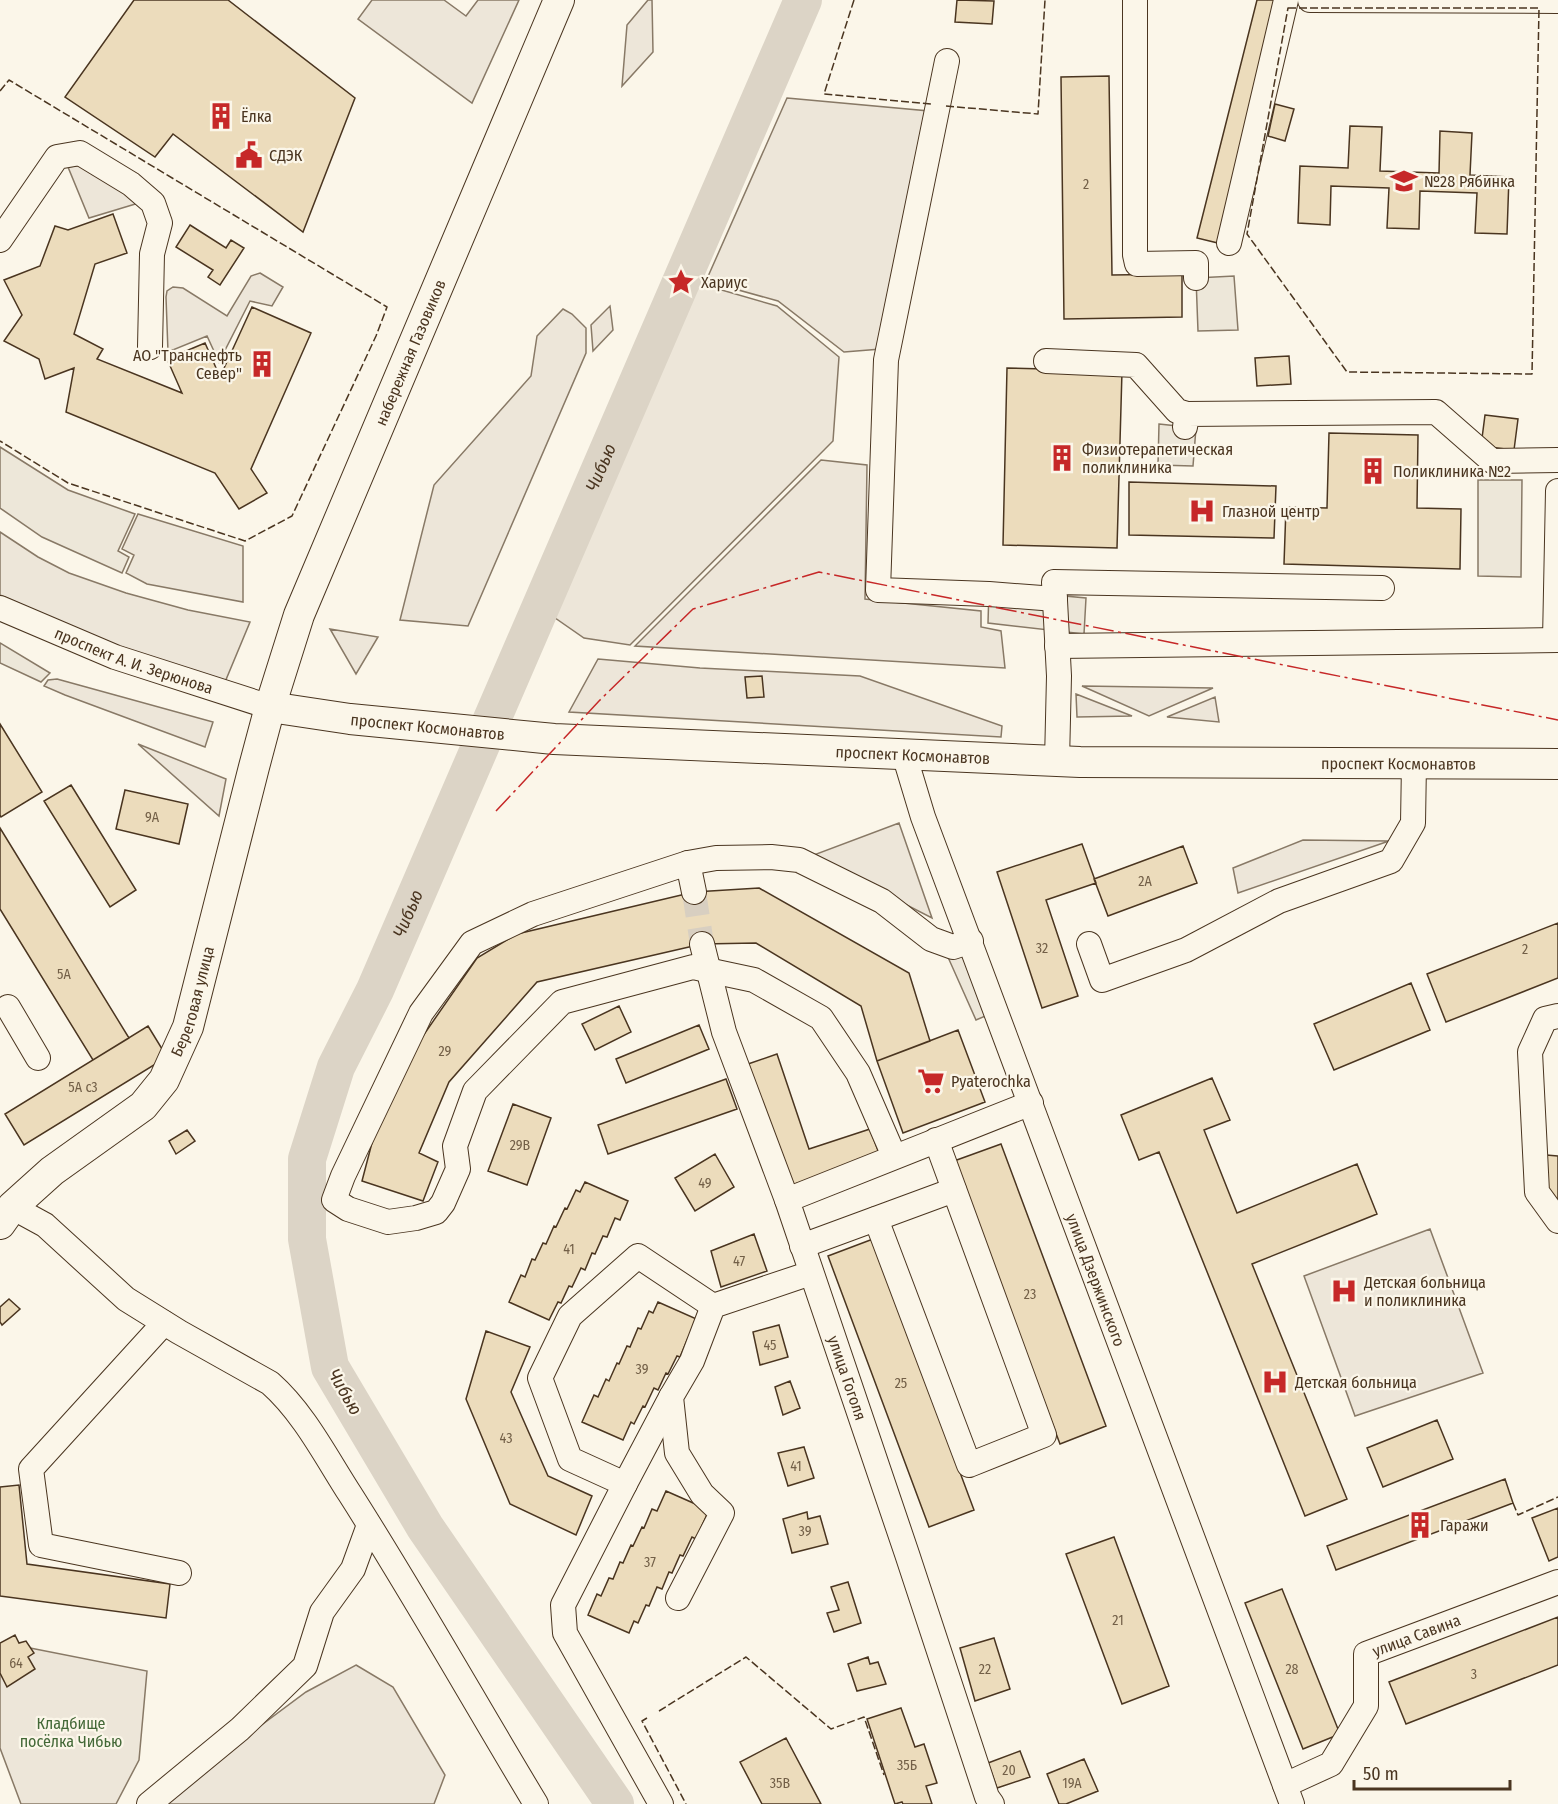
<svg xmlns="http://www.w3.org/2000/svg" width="1558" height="1804" font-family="'Fira Sans Condensed',sans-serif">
<rect width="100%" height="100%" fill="#fbf6e9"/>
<!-- green -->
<path fill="#ede6d9" stroke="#887966" stroke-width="1.5" d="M372,0H444L466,16L478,0H519L472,103L358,19Z
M648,0H652L653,52L622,86L627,25Z
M787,98L929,111L881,349L844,352L778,301L706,281Z
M82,165L142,202L89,218L68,167Z
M260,273L283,287L272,306L250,301L219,362L207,336L168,352L166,297L167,291L173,287L183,288L227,316L251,276Z
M694,282L777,306L839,357L833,441L630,645L584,638L548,613L653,371Z
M610,306L613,330L593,351L591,325Z
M563,309L572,314L586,328V353L468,626L400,620L434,485L531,376L537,336Z
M821,460L867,465L865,599L981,611V627L1001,631L1005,668L635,646Z
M138,514L243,546V602L147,584L126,573L134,555L122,549Z
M0,532L38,557L69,573L126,593L188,610L250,622L225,682L127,651L0,595Z
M330,629L378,637L356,674Z
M598,659L700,668L860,676L1002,726L1001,737L569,712Z
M57,679L213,722L205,747L65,695L44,686L48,680Z
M1082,686L1213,688L1149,716Z
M1076,694L1132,716L1077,717Z
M1215,697L1219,722L1167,717Z
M138,744L226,779L219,816Z
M899,823L932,918L811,856Z
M1303,840L1389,841L1238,893L1233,868Z
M1430,1229L1483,1373L1355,1416L1304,1276Z
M15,1645L147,1671L139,1760L116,1804H21L0,1748V1673Z
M356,1665L393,1687L445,1775L434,1804H155L306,1692Z"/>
<!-- parking -->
<path fill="#ede7d9" stroke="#887966" stroke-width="1.5" d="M1234,276L1238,330L1198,331L1196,278Z
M1159,424L1196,428L1193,466L1158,465Z
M0,447L68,490L135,514L118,551L129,557L122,573L42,537L0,508Z
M1478,480H1522L1521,577L1478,576Z
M989,589L1086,598L1084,634L988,623Z
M0,643L50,673L41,682L0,663Z
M961,949L990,1014L976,1020L947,955Z"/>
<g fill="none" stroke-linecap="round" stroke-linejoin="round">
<!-- river -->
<path stroke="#dcd4c6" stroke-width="38" id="s1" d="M615,1804L425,1527L330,1367L307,1239V1159L336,1067L375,990L803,0"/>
</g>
<!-- building -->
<path fill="#ecdcbc" stroke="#4a3520" stroke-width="1.5" d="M134,0H228L355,98L303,232L173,134L155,157L65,97Z
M957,0L994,1L992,24L955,22Z
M1257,0H1281L1222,244L1197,238Z
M1109,76L1112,275L1182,274V317L1064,319L1061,77Z
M1275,104L1294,109L1285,141L1268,136Z
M1350,126L1382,127L1380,171L1439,173L1440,131L1472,133L1470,175L1509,177L1507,234L1475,233L1477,193L1420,191L1419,229L1387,228L1389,188L1331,186L1330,225L1298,223L1300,166L1348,168Z
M113,214L127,253L95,264L74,334L103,349L97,359L182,393L167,359L205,343L220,377L252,307L311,333L251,469L267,493L239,509L215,473L66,412L74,368L45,379L39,359L4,341L22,315L4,280L40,266L55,226L68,230Z
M190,225L226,248L231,240L244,248L220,285L208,277L213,270L176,247Z
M1289,356L1291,384L1257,386L1255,358Z
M1007,368L1122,371L1117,548L1003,545Z
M1485,415L1518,419L1514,450L1481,446Z
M1329,433L1418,435L1417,508L1461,509L1460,569L1284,564L1286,507L1327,508Z
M1129,482L1276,486L1274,538L1129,535Z
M762,676L764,697L747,698L745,677Z
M0,724L42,792L1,817L0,815Z
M71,785L136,890L110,907L44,801Z
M125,790L188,804L179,844L116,829Z
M0,828L129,1038L93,1060L0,909Z
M1082,844L1096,883L1046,900L1078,996L1042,1008L997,872Z
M1183,846L1197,883L1108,916L1094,879Z
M759,888L909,973L930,1041L877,1061L861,1006L756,943L702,944L537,982L449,1082L419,1153L438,1162L423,1201L362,1181L374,1135L400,1069L477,958L517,934L694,892Z
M1558,923V978L1446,1022L1427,974Z
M1411,983L1430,1030L1334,1070L1314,1024Z
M619,1006L631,1032L595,1050L582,1024Z
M699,1025L709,1049L626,1083L616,1059Z
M148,1026L167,1057L24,1145L5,1114Z
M958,1030L985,1102L903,1133L877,1061Z
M777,1054L809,1149L870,1129L880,1156L789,1186L748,1064Z
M1212,1078L1230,1120L1204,1130L1237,1213L1357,1164L1377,1214L1252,1264L1347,1499L1305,1516L1159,1152L1139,1160L1121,1115Z
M726,1079L737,1109L608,1154L598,1125Z
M513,1104L551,1118L527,1185L488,1171Z
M187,1130L195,1141L176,1154L169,1141Z
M1001,1144L1106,1426L1060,1444L954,1161Z
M715,1154L734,1187L695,1211L675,1178Z
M1546,1155L1558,1156V1199L1546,1198Z
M585,1182L628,1201L620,1220L615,1218L607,1237L603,1236L595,1254L592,1253L585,1270L581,1268L572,1287L569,1286L561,1303L558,1302L549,1320L509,1302L521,1275L525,1277L532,1259L535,1260L543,1243L546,1244L554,1226L556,1227L565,1208L567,1209L576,1190L580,1192Z
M754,1234L767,1271L721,1287L711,1251Z
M873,1239L974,1510L929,1527L828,1256Z
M9,1299L20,1309L2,1325L0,1322V1307Z
M658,1302L701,1321L688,1338L680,1357L677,1356L668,1374L666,1373L658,1390L654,1388L645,1407L643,1406L634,1424L631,1422L623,1440L582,1422L594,1395L598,1397L606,1379L609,1381L617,1363L619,1364L627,1346L630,1347L638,1328L641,1329L649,1311L653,1313Z
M779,1325L788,1357L760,1365L753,1332Z
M486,1331L530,1347L511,1392L548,1476L592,1496L576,1535L510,1504L466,1399Z
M790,1381L800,1408L783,1415L775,1387Z
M1437,1420L1453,1459L1383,1487L1367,1448Z
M804,1447L814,1478L788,1486L778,1453Z
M1505,1479L1513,1503L1336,1570L1327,1546Z
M19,1485L27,1564L170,1584L166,1618L0,1596V1487Z
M666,1491L709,1510L696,1539L692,1537L683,1556L680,1555L672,1573L669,1572L662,1589L657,1587L649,1606L646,1605L638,1623L634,1621L629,1633L588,1615L597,1594L601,1596L609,1578L613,1579L620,1562L623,1563L631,1545L633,1546L642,1527L644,1528L652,1509L657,1511Z
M1558,1508V1557L1549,1561L1532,1518Z
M807,1512L808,1519L820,1516L828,1544L792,1553L783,1519Z
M1114,1537L1169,1686L1122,1704L1066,1554Z
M848,1582L861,1623L834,1632L827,1613L839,1610L831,1587Z
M1282,1589L1340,1734L1303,1749L1245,1603Z
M1558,1617V1665L1406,1724L1389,1682Z
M15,1635L19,1643L26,1641L34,1653L28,1657L35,1669L7,1687L0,1673V1643Z
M994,1638L1010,1689L975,1701L960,1648Z
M868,1657L870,1664L878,1662L886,1684L857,1691L848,1664Z
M901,1708L915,1747L924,1744L937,1783L926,1786L932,1804H903L902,1802L895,1804L867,1719Z
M786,1738L821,1804H762L740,1762Z
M1020,1751L1030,1777L997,1788L988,1763Z
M1084,1759L1098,1791L1066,1804H1059L1047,1774Z"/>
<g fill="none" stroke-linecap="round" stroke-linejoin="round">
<!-- minor-tunnel -->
<path stroke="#d8cfc1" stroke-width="24" stroke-dasharray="24 12" stroke-linecap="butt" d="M694,892L702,944"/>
<defs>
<g id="minor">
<path d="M1135,0V255L1137,264L1196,263V278"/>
<path d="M1310,0L1558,1"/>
<path d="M947,61L886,360L878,590L989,594L1055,599"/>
<path d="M0,240L57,157L80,153L131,184L153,203L160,223L152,254L150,347"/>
<path d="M1229,243L1286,0"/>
<path d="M1046,361L1136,365L1177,411L1187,414"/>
<path d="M1185,427L1187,414L1436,412L1492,461L1558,460"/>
<path id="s2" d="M0,608L115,657L270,707"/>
<path d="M1555,640L1558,491"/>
<path d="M1057,646L1558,640"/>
<path id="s3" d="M904,754L923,817L1292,1804"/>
<path d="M1057,761L1059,676L1054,582L1382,588"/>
<path d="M688,863L694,892"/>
<path d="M702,944L724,1032L787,1200"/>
<path d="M1089,944L1102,980L1186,950L1279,901L1391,861L1413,823L1414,763"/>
<path d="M8,1007L38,1058"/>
<path d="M1558,1016L1545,1019L1530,1052L1537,1192L1558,1221"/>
<path d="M894,1156L858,1073L821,1018L754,980L693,967L562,1002L475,1091L455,1146L458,1169L443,1203L436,1212L416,1218L388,1222L348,1209L334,1200L343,1176L421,1013L472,943L533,914L688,863L716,858L771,857L799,860L882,901L931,939L953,947L971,941"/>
<path d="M12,1207L45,1225L126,1299L179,1332L270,1383C304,1413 326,1457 350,1494C415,1596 474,1701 536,1804"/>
<path d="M876,1219L969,1465L1044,1435L936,1140"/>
<path d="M802,1246L954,1190"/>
<path d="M164,1323L31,1469L41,1545L179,1573"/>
<path d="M625,1484L671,1397"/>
<path d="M678,1598L722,1513L702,1494L677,1453L671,1397L692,1361L713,1306L811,1273"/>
<path id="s4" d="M1285,1785L1331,1764L1366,1706V1654L1558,1582"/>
<path d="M149,1804L240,1729L305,1666L322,1612L353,1569L369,1525"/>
<path d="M661,1804L565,1633L563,1605L625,1484L570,1459L540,1378L570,1316L638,1256L713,1306"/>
<path d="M992,1804L987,1797L907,1554L787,1200L1031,1103"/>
</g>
<g id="major">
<path id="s5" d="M270,707L350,719L554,739L1080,762L1558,764"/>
<path id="s6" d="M0,1224L12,1207L52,1171L143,1106L164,1080L188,1027L254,767L270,707L299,615L559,0"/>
</g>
</defs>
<!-- minor casing -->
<use href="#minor" stroke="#4a3520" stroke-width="26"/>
<!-- major casing -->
<use href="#major" stroke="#4a3520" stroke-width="32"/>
<!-- minor -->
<use href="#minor" stroke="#fbf6e9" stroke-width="24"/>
<!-- major -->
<use href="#major" stroke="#fbf6e9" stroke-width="30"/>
<!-- fence -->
<path stroke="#4a3520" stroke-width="1.5" stroke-dasharray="8 3" stroke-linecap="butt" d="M854,0L824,94L931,104
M1288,8H1539L1532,374L1347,372L1247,234Z
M0,91L9,80L387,307L376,336L292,516L245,541L68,483L0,441
M946,106L1038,114L1045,0
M1513,1503L1518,1515L1558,1497
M659,1711L746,1657L831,1729L864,1717L884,1775
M647,1718L642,1721L686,1804"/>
<!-- power -->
<path stroke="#c62828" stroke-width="1.5" stroke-dasharray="21 4.5 3 4.5" stroke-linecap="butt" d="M496,811L599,701L693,609L819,572L1558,720"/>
</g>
<!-- icons -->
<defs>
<symbol id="building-bare" viewBox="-9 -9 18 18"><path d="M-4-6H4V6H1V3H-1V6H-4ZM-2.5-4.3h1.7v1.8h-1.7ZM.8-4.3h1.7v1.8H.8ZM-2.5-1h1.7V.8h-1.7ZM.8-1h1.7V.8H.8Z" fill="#c62828" stroke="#fbf6e9" stroke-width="2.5" paint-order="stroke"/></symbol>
<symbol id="civic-bare" viewBox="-9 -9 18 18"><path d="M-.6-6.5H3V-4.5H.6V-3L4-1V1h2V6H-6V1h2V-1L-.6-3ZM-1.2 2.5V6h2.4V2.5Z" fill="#c62828" stroke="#fbf6e9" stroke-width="2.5" paint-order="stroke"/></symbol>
<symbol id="school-bare" viewBox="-9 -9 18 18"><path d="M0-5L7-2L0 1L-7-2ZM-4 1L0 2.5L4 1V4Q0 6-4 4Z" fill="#c62828" stroke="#fbf6e9" stroke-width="2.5" paint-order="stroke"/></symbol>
<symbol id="sight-bare" viewBox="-9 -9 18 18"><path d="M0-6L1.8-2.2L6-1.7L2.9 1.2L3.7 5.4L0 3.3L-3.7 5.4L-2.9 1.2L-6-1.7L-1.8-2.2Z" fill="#c62828" stroke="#fbf6e9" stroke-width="2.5" paint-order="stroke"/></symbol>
<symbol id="hospital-bare" viewBox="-9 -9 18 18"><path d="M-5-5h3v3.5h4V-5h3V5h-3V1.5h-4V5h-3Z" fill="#c62828" stroke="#fbf6e9" stroke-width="2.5" paint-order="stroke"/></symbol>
<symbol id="supermarket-bare" viewBox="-9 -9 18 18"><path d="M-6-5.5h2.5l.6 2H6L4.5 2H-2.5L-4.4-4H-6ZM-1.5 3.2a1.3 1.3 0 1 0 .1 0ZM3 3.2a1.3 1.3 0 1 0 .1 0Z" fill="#c62828" stroke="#fbf6e9" stroke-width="2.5" paint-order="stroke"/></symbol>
</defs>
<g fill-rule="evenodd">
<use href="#building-bare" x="202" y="97" width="38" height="38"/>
<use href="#civic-bare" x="230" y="136" width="38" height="38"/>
<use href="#school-bare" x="1385" y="162" width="38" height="38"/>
<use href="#sight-bare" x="662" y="263" width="38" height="38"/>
<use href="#building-bare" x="243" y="345" width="38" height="38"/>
<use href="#building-bare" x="1043" y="439" width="38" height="38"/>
<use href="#building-bare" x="1354" y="452" width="38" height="38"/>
<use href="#hospital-bare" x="1183" y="492" width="38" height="38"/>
<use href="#supermarket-bare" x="912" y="1062" width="38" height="38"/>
<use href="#hospital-bare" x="1325" y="1272" width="38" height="38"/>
<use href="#hospital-bare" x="1256" y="1363" width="38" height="38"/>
<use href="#building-bare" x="1401" y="1506" width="38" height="38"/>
</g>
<g text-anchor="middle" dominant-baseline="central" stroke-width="4.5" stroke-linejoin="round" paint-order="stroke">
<!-- number labels -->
<g font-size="14" fill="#725f47">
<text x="1086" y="184">2</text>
<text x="152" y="817">9А</text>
<text x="1145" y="881">2А</text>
<text x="1042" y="948">32</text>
<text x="1525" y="949">2</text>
<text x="64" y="974">5А</text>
<text x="445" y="1051">29</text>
<text x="83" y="1087">5А с3</text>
<text x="520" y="1145">29В</text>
<text x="705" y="1183">49</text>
<text x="569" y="1249">41</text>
<text x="739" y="1261">47</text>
<text x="1030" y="1294">23</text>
<text x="770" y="1345">45</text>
<text x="642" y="1369">39</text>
<text x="901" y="1383">25</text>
<text x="506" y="1438">43</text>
<text x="796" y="1466">41</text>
<text x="805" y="1531">39</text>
<text x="650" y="1562">37</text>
<text x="1118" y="1620">21</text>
<text x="16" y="1663">64</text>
<text x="985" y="1669">22</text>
<text x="1292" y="1669">28</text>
<text x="1474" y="1674">3</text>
<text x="907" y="1765">35Б</text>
<text x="1009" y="1770">20</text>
<text x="780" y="1783">35В</text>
<text x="1072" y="1783">19А</text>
</g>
<!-- poi labels -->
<g font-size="16" fill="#4a3520" stroke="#fbf6e9" text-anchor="start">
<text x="241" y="116">Ёлка</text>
<text x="269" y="155">СДЭК</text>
<text x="1424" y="181">№28 Рябинка</text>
<text x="701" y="282">Хариус</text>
<text x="242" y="355" text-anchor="end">АО "Транснефть<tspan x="242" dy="18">Север"</tspan></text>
<text x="1082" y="449">Физиотерапетическая<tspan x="1082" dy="18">поликлиника</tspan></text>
<text x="1393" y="471">Поликлиника №2</text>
<text x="1222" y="511">Глазной центр</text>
<text x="951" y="1081">Pyaterochka</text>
<text x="1364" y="1282">Детская больница<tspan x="1364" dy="18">и поликлиника</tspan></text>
<text x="1295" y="1382">Детская больница</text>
<text x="1440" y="1525">Гаражи</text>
</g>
<!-- street labels -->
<g font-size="16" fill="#4a3520" stroke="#fbf6e9">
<text stroke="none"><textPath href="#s6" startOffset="990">набережная Газовиков</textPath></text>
<text stroke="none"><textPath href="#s2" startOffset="144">проспект А. И. Зерюнова</textPath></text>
<text stroke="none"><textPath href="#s5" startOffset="159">проспект Космонавтов</textPath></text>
<text stroke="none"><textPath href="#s5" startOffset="645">проспект Космонавтов</textPath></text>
<text stroke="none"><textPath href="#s5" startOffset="1131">проспект Космонавтов</textPath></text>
<text stroke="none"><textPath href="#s6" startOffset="304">Береговая улица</textPath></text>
<text stroke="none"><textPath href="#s3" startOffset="560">улица Дзержинского</textPath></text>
<text transform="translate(847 1378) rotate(71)">улица Гоголя</text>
<text stroke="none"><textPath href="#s4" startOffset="224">улица Савина</textPath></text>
</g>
<!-- park labels -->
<g font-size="16" fill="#436837" stroke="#fbf6e9">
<text x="71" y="1723">Кладбище<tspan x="71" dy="18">посёлка Чибью</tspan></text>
</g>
<!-- water labels -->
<g font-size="18" font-style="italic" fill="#4a3520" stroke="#fbf6e9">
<text stroke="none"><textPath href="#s1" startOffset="1484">Чибью</textPath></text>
<text stroke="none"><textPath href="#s1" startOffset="998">Чибью</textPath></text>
<text transform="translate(345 1392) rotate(60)">Чибью</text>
</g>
</g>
<!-- scale -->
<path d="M1354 1780v9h156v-9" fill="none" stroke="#4a3520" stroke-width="3"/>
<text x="1363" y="1780" font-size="18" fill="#4a3520" stroke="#fbf6e9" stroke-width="4.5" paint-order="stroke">50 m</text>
</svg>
